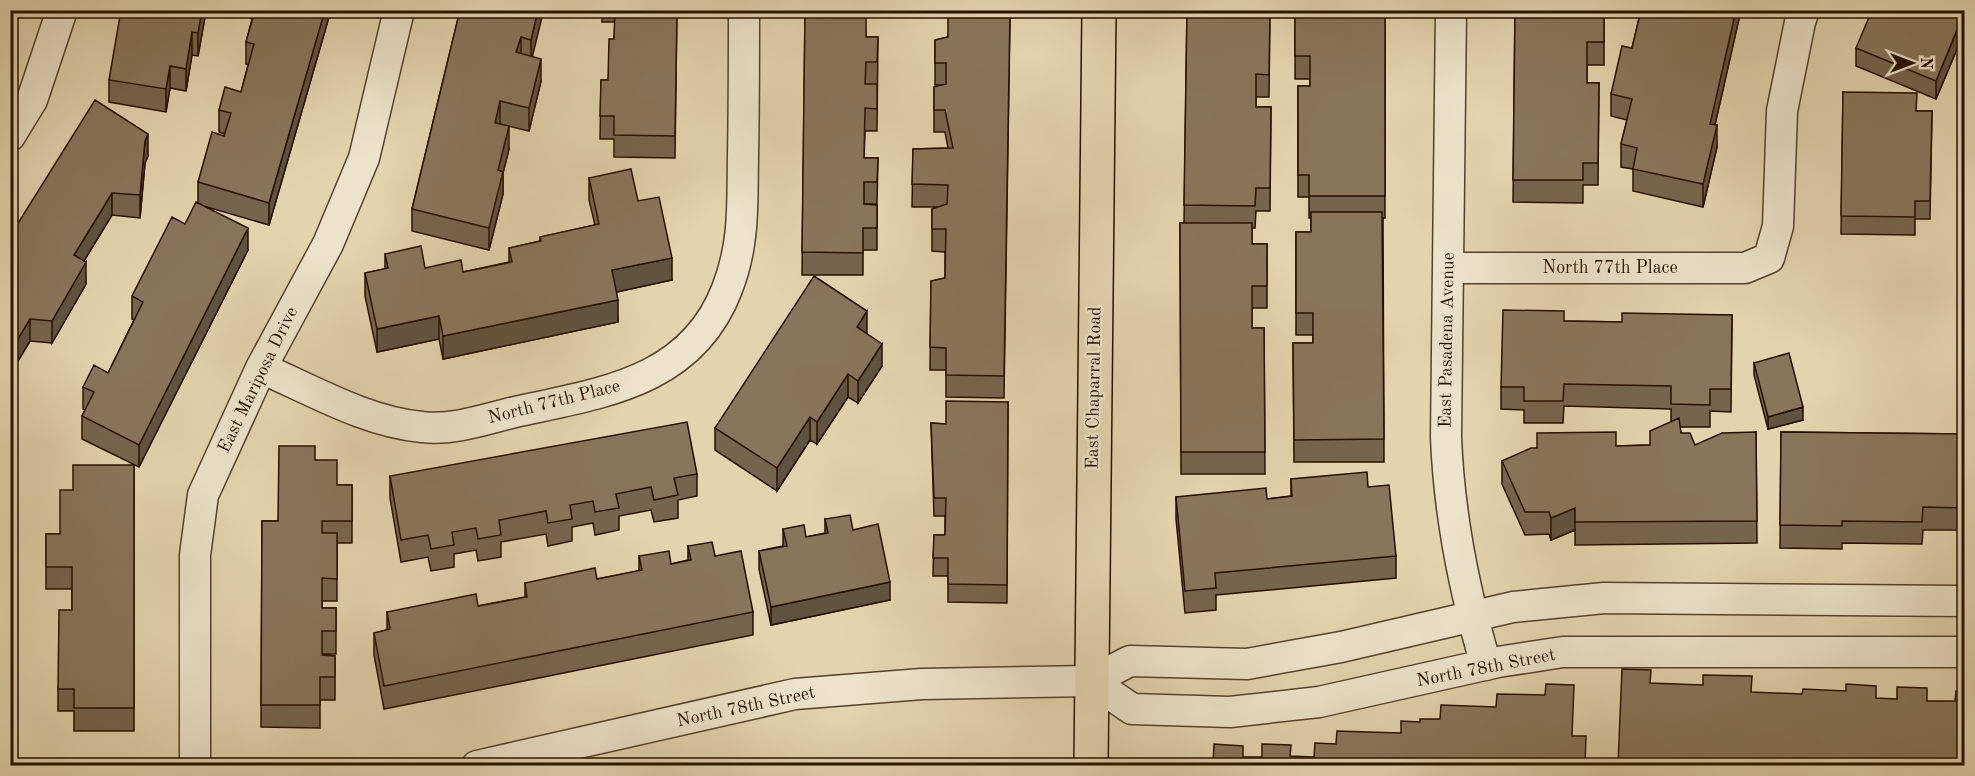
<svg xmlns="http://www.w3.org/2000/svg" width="1975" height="776" font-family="'Old Standard TT',serif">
<rect width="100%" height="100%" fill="#e2d4ae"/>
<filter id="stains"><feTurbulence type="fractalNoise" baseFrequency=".00333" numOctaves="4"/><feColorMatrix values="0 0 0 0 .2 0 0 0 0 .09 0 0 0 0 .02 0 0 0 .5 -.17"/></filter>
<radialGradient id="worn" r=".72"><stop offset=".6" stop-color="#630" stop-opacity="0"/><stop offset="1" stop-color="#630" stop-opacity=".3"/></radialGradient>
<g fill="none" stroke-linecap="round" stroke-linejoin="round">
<defs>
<path id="minor" d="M1451,10L1446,437C1449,515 1464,590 1486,665
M10,136L32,100L62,10
M1449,268H1745L1769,258L1778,226L1782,111L1800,22L1804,10
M261,368C312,390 366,422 422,427C452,431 486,419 515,412C601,393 691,383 727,289C745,243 742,204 743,156C744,107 744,59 744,10
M1091,681L1132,709L1230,712L1319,702L1498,662L1563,652H1964
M195,766V555L203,495L261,368L328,244L364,158L399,10
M477,766L795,694L922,684L1091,681L1130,661L1247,664L1341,647L1513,607L1604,598L1964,601"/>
<path id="major" d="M1091,766L1099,10"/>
</defs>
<!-- minor casing -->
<use href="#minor" stroke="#56412c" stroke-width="33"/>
<!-- major casing -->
<use href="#major" stroke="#271000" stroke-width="36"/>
<!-- minor -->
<use href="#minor" stroke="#ece3ca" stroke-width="30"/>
<!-- major -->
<use href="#major" stroke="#e2d4ae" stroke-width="33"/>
</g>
<!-- wall -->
<path fill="#75654d" stroke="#271000" stroke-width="1.5" d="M205,10V17L198,56L192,55L186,91L170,88L166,112L109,102V80Z
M250,10H331L269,225L207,207L248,250L139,467L82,439V416L85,410L83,409V387L108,373L134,320L132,319V296L185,224L198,203V182L225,134L219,132V110L241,92L248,65L246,64V42L252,19L250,18Z
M460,10H543L532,56L541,81L529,131L500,124L509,149L503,173V194L489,250L412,231V209Z
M602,10H677L675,158L614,157V139H600L601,80H608L614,39L615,22H602Z
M804,10H865L866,37H878L877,131H865L864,158H878L877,204H864L877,205V250H863V275H802L805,15H804Z
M951,10H1013V18H1010L1004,398L946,397V370H930L931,281L945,278V252L932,251V209L938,207H912L913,149L948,148L945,132H934V87L942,85H935V40L948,37Z
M1187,10H1270L1269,97H1256V107H1271L1270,211H1256L1255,228H1252V244H1267V308H1252V328H1264L1265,474H1181L1180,223H1184Z
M1295,10H1385V218H1383L1384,462H1294L1293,343H1313V335H1296V232H1311V218H1309V197H1298V86H1310V79H1295Z
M1515,10H1604V65H1587V83H1599L1598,185H1583V203L1513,202Z
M1641,10H1741L1715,125L1717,147L1703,207L1633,191V169L1621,167V144L1627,120L1611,116V94L1632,48Z
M1965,10V30L1936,99L1856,66V48Z
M1843,92L1917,111H1932L1930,219H1915V235L1841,234Z
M1965,146V246H1960V228Z
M148,156L145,163L140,218L112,215L84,261L86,284L52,343L30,341L13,369L10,402V236Z
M589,178L638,201L672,280L616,292L618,322L443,359L439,339L377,352L365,296V273L385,269V254L425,268L463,272L509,262V248L540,241V237L595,225L589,200Z
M1965,288V411H1959V393Z
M1732,315L1731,412L1710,411V427H1680L1681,433L1695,445L1756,432L1757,543L1575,545V530L1551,540L1549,534L1525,535L1502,484V461L1616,446L1650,445L1671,422V409L1564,406L1563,423H1524V410L1501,409V387L1564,321L1622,322Z
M867,334L882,366L858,403L848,397L817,444L810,440L777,491L715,450V428Z
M1754,363L1803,420L1768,429L1754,375Z
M1008,402L1007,603L948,602V576H933L934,535H945V516H934L931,423L946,424Z
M1781,432L1965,434V543H1963V530H1923L1922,544L1842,543V549L1780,548Z
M315,460L337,485H352V543H337V601H322V608H336V654H322V655L335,656V700H320V728L261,727L262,521H278Z
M134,465V731H74V711H58V689L72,610V589H46V534H60L73,490Z
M697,474V496L678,500V518L654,522L651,510L619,516V530L595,535L593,523L572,527V541L548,546L546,534L501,542V557L478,561L476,550L454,554V567L431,571L428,557L401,562L390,498V476Z
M1291,479L1368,487L1396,556V578L1216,595V610L1185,613L1176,519V497L1267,499L1291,496Z
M825,519L853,530L890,600L771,625L759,569V551L783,546V529L806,537L825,533Z
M688,546L715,556L753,612V635L384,709L374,655V633L387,630V612L478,606L525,597V583L597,579L639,571V556L671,564L688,560Z
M10,642H11V709H10Z"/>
<!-- shaded-wall -->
<path fill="#5f533f" stroke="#271000" stroke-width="1.5" d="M202,10H205V17L198,56V33Z
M325,10H331L269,225V203Z
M538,10H543V13L531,62V40Z
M1736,10H1741L1710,146V124Z
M1965,12V30L1936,99V81Z
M192,32V55L186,91V69Z
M521,37V60L516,52Z
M541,59V81L529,131V108Z
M170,66V88L166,112V89Z
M500,101V124L495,123Z
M1717,125V147L1703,207V184Z
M509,126V149L503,173V194L489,250V228L498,170Z
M148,134V156L145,163L140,218V195L145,141Z
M112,193V215L74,277V255Z
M248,228V250L139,467V445Z
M672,258V280L612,293V270Z
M86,262V284L52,343V321Z
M618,300V322L443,359V336Z
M867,311V334L857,327Z
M439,316V339L377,352V329Z
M30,319V341L13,369L10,402V380L13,347Z
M882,344V366L858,403V381Z
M848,374V397L817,444V422Z
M1803,407V420L1768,429V417Z
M810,417V440L777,491V468Z
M1575,508V530L1551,540V518Z
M890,582V600L771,625V607Z"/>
<!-- building -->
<path fill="#88765a" stroke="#271000" stroke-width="1.5" d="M121,10H202L198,33L192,32L186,69L170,66L166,89L109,80Z
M255,10H325L269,203L198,182L212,132L224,136L231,113L219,110L225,87L241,92L254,44L246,42Z
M460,10H538L531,40L521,37L516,52L541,59L529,108L500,101L495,123L509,126L498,170L503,172L489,228L412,209Z
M615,10H677L675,136L614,135V116H600L601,80H608L609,39H614Z
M1187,10H1270L1269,75L1256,74V107H1271L1270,188H1256L1255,206L1184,205Z
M1295,10H1385V196H1309V175H1298V86H1310V56H1295Z
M1515,10H1604V42H1587V83H1599L1598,163H1583V180H1513Z
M1641,10H1736L1710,124L1717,125L1703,184L1633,169L1637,148L1621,144L1632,99L1611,94L1622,46L1632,48Z
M1872,10H1965L1936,81L1856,48Z
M805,11L866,12V37H878L877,62H866L865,84H877V109L865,108L864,158H878L877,182H864V204L877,205V228H863V253L802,252Z
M948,11L1010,12L1004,376L946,375V348L930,347L931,281L945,278L946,229H932V209L947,204L948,185L912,184L913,149L953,148L945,110H934V87L946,84V63H935V40L948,37Z
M1843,92L1917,93L1916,111H1932L1930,201H1915V217L1841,216Z
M95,100L148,134L145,141L140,195L112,193L74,255L86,262L52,321L30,319L13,347L10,380V236Z
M1964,146H1965V228H1960Z
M631,169L638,201L659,197L672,258L612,270L618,300L443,336L439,316L377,329L365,273L388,268L385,254L421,246L425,268L461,260L463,272L512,262L509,248L541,241L540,237L599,224L589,178Z
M196,202L248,228L139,445L82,416L94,392L83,387L94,365L108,373L143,302L132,296L172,217L185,224Z
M1311,212H1382L1384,439L1294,440L1293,343H1313V313H1296V232H1311Z
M1180,223H1252V244H1267V286H1252V328H1264L1265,452H1181Z
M814,276L867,311L857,327L882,344L858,381L848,374L817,422L810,417L777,468L715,428Z
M1961,288H1965V393H1959Z
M1503,310L1564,311V321L1622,322V313L1732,315L1731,389H1710V405L1671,404V386L1564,384L1563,401H1524V387H1501Z
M1789,353L1803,407L1768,417L1754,363Z
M946,401L1008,402L1007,585L948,584V558H933L934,535H945L946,498H934L931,423L946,424Z
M1679,418L1681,433H1690L1695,445L1722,433L1756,432L1757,521L1575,522V508L1551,518L1549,512H1525L1502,461L1531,448H1537V433L1616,432V446L1650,445V431Z
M687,422L697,474L674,478L678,495L654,500L651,487L616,494L619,508L595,512L593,501L570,505L572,519L548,523L546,511L499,520L501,535L478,539L476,528L452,532L454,545L431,549L428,535L401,540L390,476Z
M1781,432L1965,434V520H1963V508L1923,507L1922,522L1842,521V526L1780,525Z
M279,446H315V460H337V485H352V521H322V533H337V579L322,578V608H336V631H322V655L335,656V677H320V705H261L262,521H278Z
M73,465H134V708H74V689H58L59,610H72V567H46V534H60V490H73Z
M1367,472L1368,487L1389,485L1396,556L1215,573L1216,588L1185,591L1176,497L1266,488L1267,499L1292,496L1291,479Z
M850,515L853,530L878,524L890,582L771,607L759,551L787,546L783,529L804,525L806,537L828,533L825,519Z
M712,542L715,556L741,551L753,612L384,686L374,633L390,629L387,612L476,594L478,606L527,597L525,583L595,568L597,579L642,570L639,556L669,551L671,564L691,560L688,546Z
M10,642H11V687H10Z
M1622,669L1651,670L1650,683L1703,685V675L1752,676L1751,692L1802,694L1803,689L1846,691V684L1876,686V698L1897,699V687L1927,688V701H1955L1956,691H1965V765H1618Z
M1546,684L1574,685L1572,736H1586L1585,765H1213L1214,744L1243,746V757H1262V744L1291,745L1290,756L1314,757L1315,743L1336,744L1337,731L1401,733V721L1420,722V719H1440L1441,705L1496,707L1497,694L1545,695Z
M709,761L785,762V765H709Z"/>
<g text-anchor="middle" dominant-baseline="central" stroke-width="5" stroke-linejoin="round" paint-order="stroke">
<!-- street labels -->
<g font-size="18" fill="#271000" stroke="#ece3ca">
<text x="1610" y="268">North 77th Place</text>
<text transform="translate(1447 340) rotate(-89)">East Pasadena Avenue</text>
<text transform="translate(258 380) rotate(-64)">East Mariposa Drive</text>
<text transform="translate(1094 388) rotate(-89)">East Chaparral Road</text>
<text transform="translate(554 402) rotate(-14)">North 77th Place</text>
<text transform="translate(1486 668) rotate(-11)">North 78th Street</text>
<text transform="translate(746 707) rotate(-12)">North 78th Street</text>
</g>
</g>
<!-- margin -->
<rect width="1975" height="776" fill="none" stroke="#e2d4ae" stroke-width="36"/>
<rect x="12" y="12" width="1951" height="752" fill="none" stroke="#271000" stroke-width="3"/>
<rect x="18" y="18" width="1939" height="740" fill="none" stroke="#271000" stroke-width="1.5"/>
<!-- north arrow -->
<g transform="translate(1912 63) rotate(90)" stroke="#ece3ca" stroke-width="4.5" paint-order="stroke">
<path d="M0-4.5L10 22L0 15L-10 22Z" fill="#271000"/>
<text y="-9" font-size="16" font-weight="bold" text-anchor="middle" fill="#271000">N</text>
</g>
<rect width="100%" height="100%" filter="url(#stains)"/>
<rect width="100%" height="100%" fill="url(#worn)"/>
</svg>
